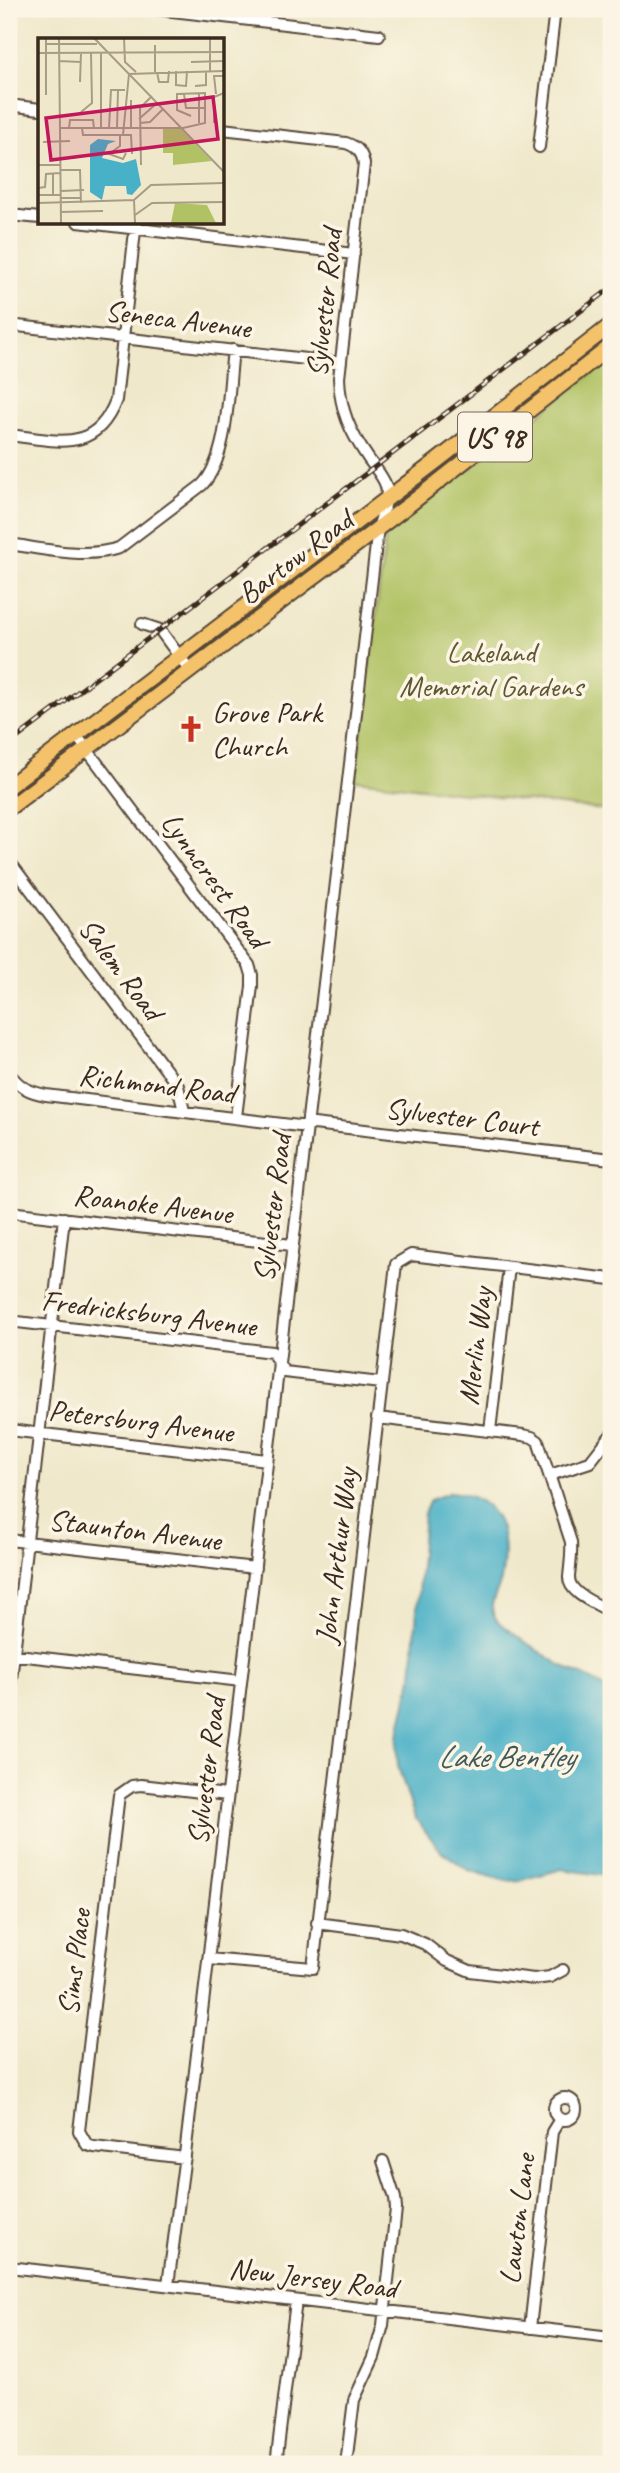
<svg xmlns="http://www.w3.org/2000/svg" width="620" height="2473" font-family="Caveat,sans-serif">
<rect width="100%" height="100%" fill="#fcf5e5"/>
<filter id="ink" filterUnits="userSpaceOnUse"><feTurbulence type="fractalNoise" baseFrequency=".0143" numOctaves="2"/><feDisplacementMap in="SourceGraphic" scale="14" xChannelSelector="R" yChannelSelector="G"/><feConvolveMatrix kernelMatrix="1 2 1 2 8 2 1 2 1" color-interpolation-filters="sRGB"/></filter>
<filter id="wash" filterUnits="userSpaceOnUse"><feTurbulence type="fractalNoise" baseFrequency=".00686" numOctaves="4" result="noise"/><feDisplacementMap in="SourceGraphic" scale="28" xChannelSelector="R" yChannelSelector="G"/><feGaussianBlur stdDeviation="1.57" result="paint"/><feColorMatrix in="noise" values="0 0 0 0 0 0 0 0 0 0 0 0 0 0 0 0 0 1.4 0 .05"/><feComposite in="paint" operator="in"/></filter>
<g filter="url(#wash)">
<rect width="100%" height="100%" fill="#efe8ca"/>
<!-- green -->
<path fill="#b1c265" stroke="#767642" stroke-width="2" d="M611,358V811L355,780L386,534Z"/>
<!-- water -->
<path fill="#48b0c7" stroke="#426d72" stroke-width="2" d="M451,1492C502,1498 509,1535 501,1580C498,1594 485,1605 497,1620C504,1629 556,1663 568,1669C584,1677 602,1681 611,1698V1881L606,1876L562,1869L522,1880L506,1881L468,1870L441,1851L415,1818L398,1766L397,1753L398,1736L412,1678L424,1513L430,1500Z"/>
</g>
<g filter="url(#ink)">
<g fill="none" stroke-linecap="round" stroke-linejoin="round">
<defs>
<path id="minor" d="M155,9L379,35
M9,105L40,109
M539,147L555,9
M9,215L40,218
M78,222L354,254
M9,325L341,363
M9,435C56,440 95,455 116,400L136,222
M9,544C45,549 84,559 119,548L202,485C229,457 228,389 233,350
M142,624L160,630L190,671
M76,735L249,965L252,975V986L236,1117
M9,861L178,1086L184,1111
M9,1073C19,1087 29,1092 46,1095L299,1126L314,1124L611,1159
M9,1212L292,1245
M9,1321L272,1352L284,1372L381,1383
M377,1418L523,1435L532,1437L538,1441L571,1542C572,1555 570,1565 569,1577C568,1594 598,1604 611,1612
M9,1430L267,1460
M490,1431L509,1267
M550,1475L590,1462L611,1435
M9,1540L255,1568
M9,1654L241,1681
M9,1697L64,1218
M317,1923L401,1934L425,1944L447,1961L470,1971L534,1979L550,1977L563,1970
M208,1959L313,1968L396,1264L411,1255L611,1279
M554 2109a11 11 0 1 1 22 0a11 11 0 1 1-22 0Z
M185,2158L94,2147L87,2145L79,2131L119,1795L132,1786L141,1785L227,1795
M9,2267L611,2337
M168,2285L185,2155L378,528C382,515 389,499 386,486C383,476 374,467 368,458C350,432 340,410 339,378L364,164C362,152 357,147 346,143L222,129
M530,2328L552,2132L560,2119
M276,2464L296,2301
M346,2464L354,2400L374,2357L383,2325L396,2209L395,2198L383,2161"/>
<path id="major" d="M9,786L438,460L611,325
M9,808L410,504L611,346"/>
</defs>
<!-- minor casing -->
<use href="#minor" stroke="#564638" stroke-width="14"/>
<!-- major casing -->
<use href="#major" stroke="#564638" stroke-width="18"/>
<!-- minor -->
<use href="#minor" stroke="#fff" stroke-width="10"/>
<!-- major -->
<use href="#major" stroke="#f3c26a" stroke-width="14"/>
<defs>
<path id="rail" d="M9,744L611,288"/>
</defs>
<!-- rail casing -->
<use href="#rail" stroke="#3b2a1e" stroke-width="5"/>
<!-- rail -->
<use href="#rail" stroke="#fcf5e5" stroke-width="2.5" stroke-dasharray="8" stroke-linecap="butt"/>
</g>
</g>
<!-- icons -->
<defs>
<symbol id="church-bare" viewBox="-9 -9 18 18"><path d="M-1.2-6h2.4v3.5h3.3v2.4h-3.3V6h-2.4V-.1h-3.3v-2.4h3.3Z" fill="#c8321e" stroke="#fcf5e5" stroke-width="2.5" paint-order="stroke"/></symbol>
</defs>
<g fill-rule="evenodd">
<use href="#church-bare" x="172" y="710" width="38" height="38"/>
</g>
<g text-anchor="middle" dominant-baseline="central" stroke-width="7" stroke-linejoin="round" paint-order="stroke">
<!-- shield labels -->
<rect fill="#fcf5e5" stroke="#75675a" stroke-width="2" x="458" y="412.5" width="74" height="49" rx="5"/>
<g font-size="28" font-weight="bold" fill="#3b2a1e">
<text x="495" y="437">US 98</text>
</g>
<!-- street labels -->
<g font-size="30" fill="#3b2a1e" stroke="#fcf5e5">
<text transform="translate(324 303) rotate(-84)">Sylvester Road</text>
<text transform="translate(178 319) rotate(7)">Seneca Avenue</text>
<text transform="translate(295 557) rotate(-37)">Bartow Road</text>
<text transform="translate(215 880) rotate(54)">Lynncrest Road</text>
<text transform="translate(121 969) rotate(53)">Salem Road</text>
<text transform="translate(157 1084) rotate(7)">Richmond Road</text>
<text transform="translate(462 1117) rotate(7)">Sylvester Court</text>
<text transform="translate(153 1204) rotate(7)">Roanoke Avenue</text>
<text transform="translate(272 1208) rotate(-83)">Sylvester Road</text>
<text transform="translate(149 1313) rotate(7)">Fredricksburg Avenue</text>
<text transform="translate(475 1346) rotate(-83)">Merlin Way</text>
<text transform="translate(141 1421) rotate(7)">Petersburg Avenue</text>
<text transform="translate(135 1530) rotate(7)">Staunton Avenue</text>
<text transform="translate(336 1556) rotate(-83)">John Arthur Way</text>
<text transform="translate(206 1771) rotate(-83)">Sylvester Road</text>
<text transform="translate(74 1962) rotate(-83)">Sims Place</text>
<text transform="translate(517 2219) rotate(-83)">Lawton Lane</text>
<text transform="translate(313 2278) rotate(7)">New Jersey Road</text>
</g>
<!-- park labels -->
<g font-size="30" fill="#5e5833" stroke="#fcf5e5">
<text x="491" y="652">Lakeland<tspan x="491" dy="34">Memorial Gardens</tspan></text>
</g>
<!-- poi labels -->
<g font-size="30" fill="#3b2a1e" stroke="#fcf5e5" text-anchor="start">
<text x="212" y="712">Grove Park<tspan x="212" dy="34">Church</tspan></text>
</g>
<!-- water labels -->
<g font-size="32" font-style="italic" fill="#405959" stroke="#fcf5e5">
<text x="506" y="1756">Lake Bentley</text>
</g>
</g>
<!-- overview -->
<g transform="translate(38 38)">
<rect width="186" height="186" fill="#efe8ca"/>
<path d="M125,90H142L174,123L135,127V115H125ZM137,165L169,167L178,185H133Z" fill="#b1c265"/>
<path d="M60,101L78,103L70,106L64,120L85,125L98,121L103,147L94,157L89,156L88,148H67L64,162L52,154V107Z" fill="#48b0c7"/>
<path fill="none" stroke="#a79c85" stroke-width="2" d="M21,0L23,185M56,0L186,134M86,0L87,24L98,34M172,0V33M8,6H59M117,7V34M0,15L186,14M21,23L43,24M153,24L186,23M138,33V47L148,48L149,33M119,34L121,44H130L131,33M42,44L43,15M157,48L168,47V33M161,55V85M146,56L148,70H168M178,56L176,38H185M8,57V0M93,62V89M43,74L54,65L53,15M101,81L119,65M102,85L112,84L125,71M176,85V59L186,55M22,90H145L167,85V55L139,56V72L153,78M31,90L32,82H55L56,90M44,90L45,97H93L94,116M63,90V15M71,90L73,52H87M79,90L80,52M82,97V108L71,116L85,121L88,115M85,97L91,36L186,33M5,104L32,103M0,127H22M103,127L102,70L114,58M22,132H42L43,165M15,135V157M0,150L7,149L8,136L22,135M23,153L46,152M0,157H22M22,160H43M0,165L96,162M22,174L65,173M97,177L114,165L186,164M97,185L96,162L113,147L186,145"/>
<path fill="#c2185b" fill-opacity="0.15" stroke="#c2185b" stroke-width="3.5" d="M175,59L180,101L13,122L8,80Z"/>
<rect width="186" height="186" fill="none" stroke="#3b2a1e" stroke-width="3.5"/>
</g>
<!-- margin -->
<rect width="620" height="2473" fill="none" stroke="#fcf5e5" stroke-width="35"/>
</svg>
